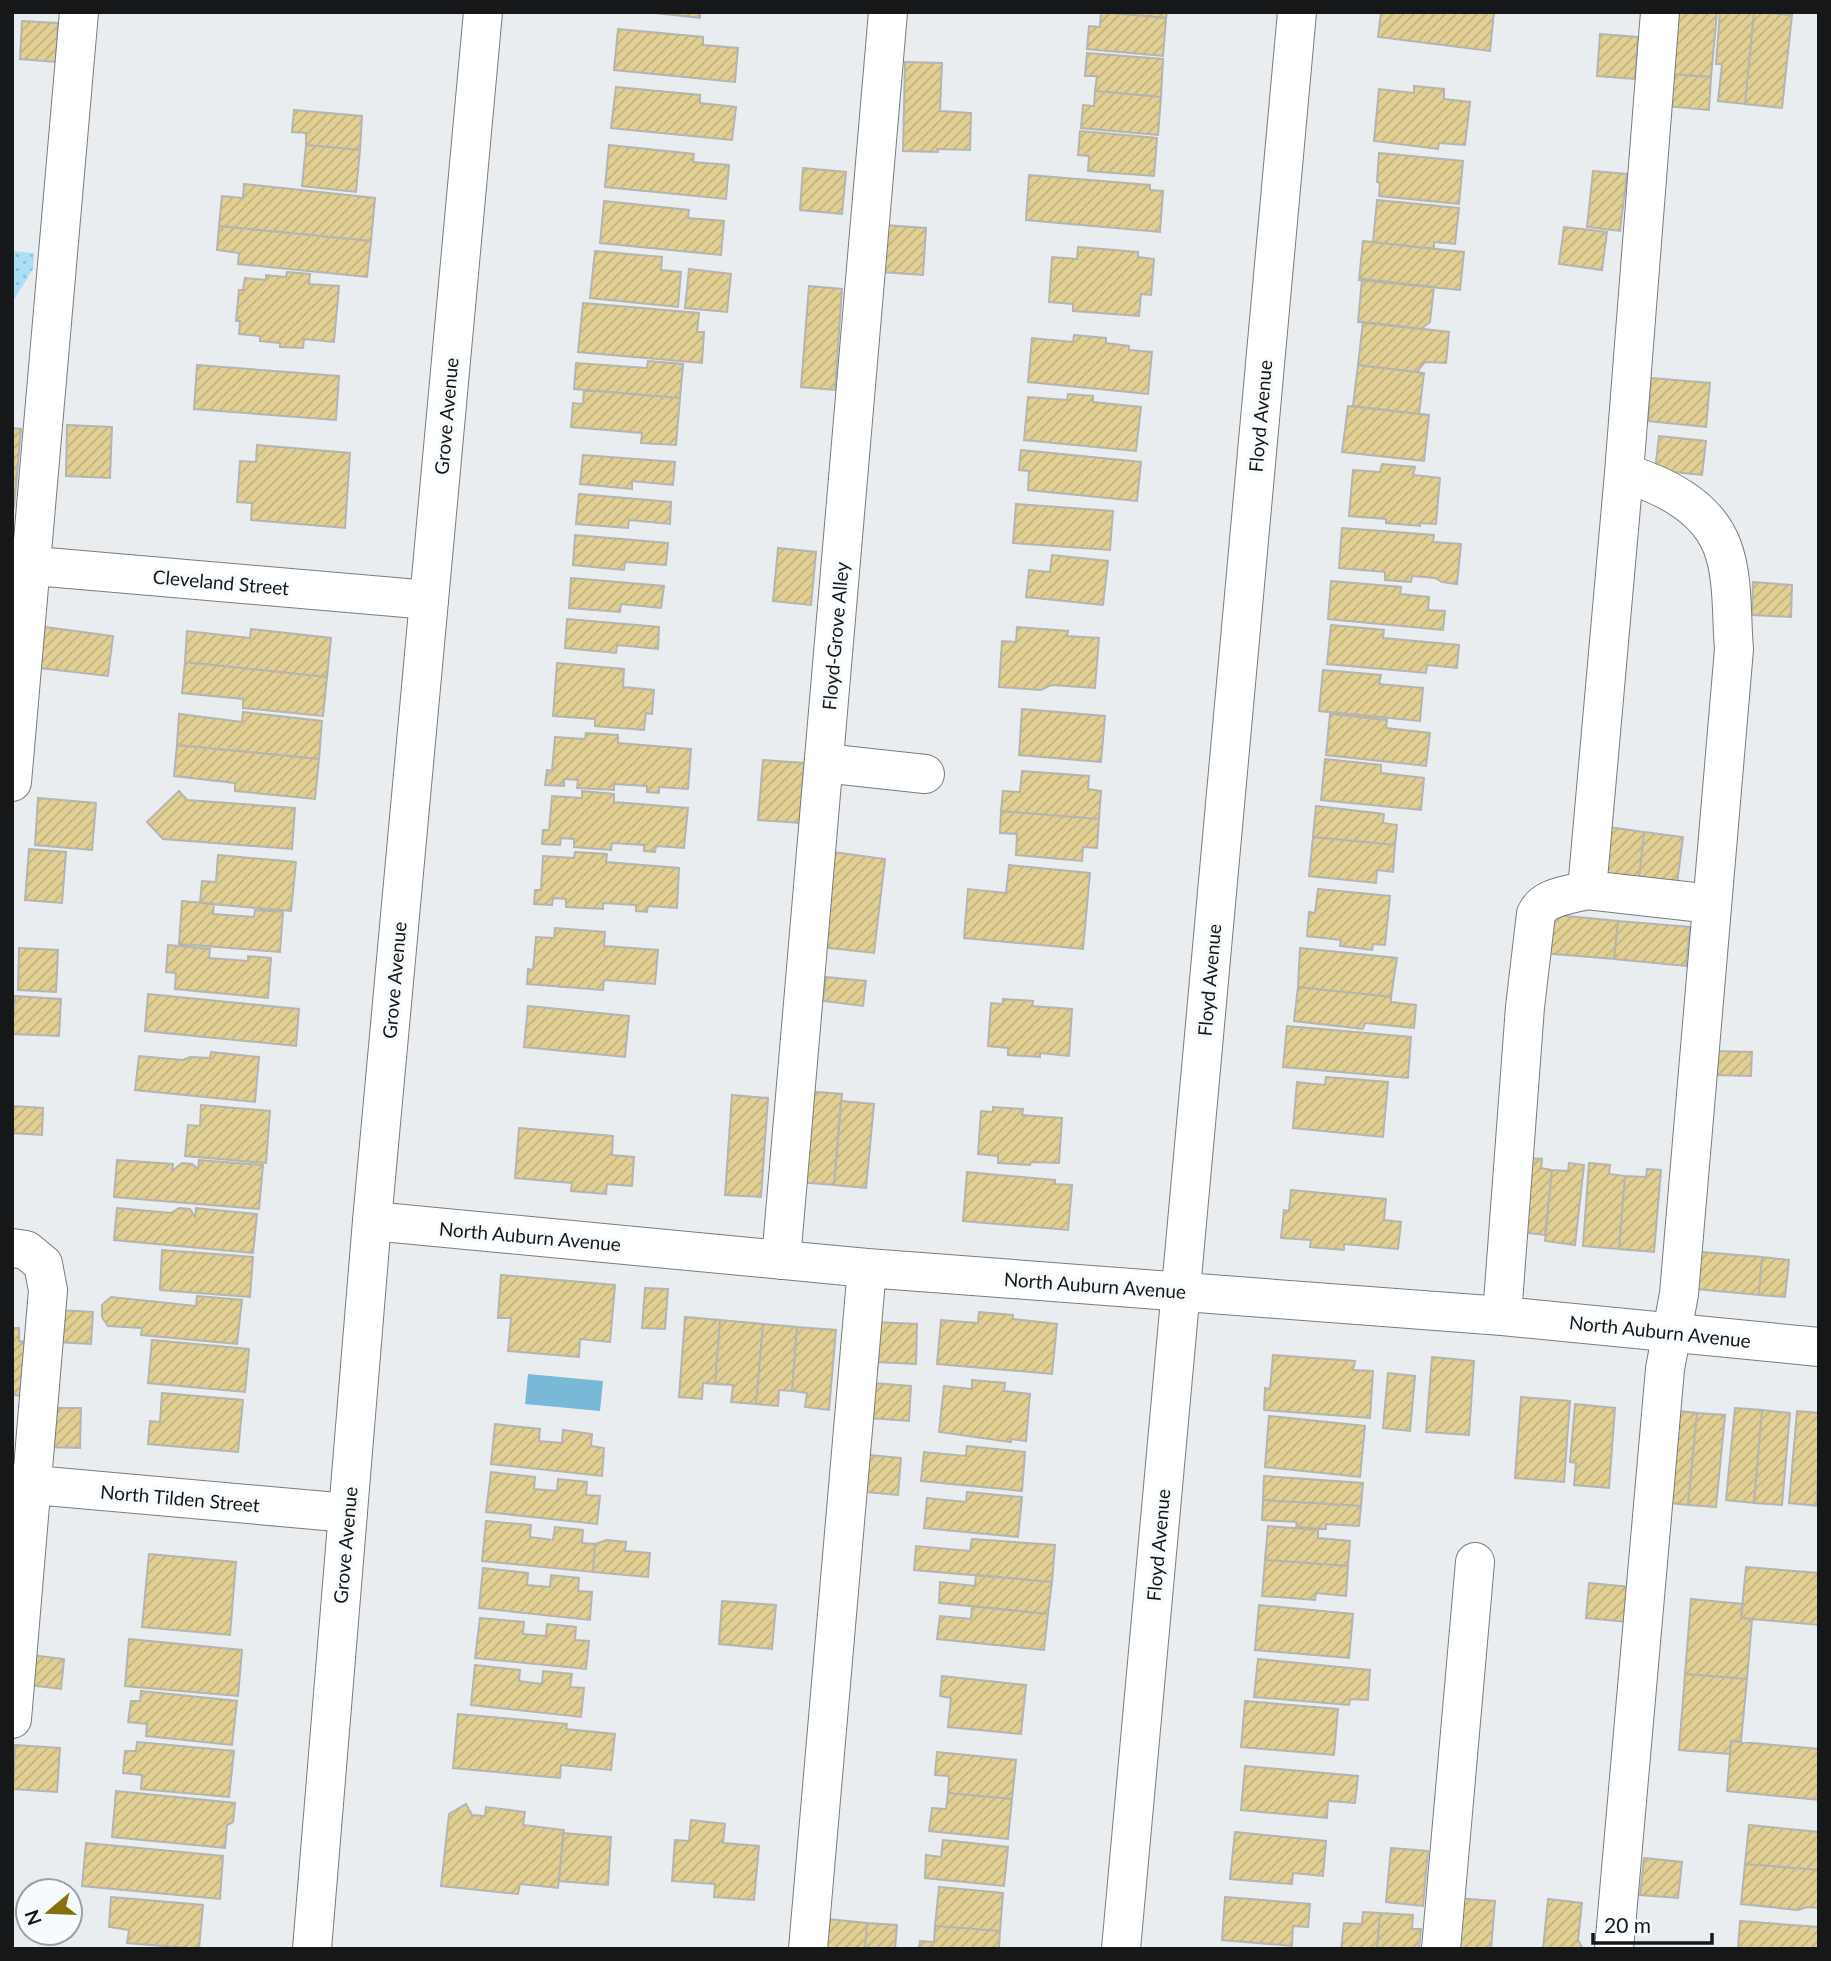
<svg xmlns="http://www.w3.org/2000/svg" width="1831" height="1961" font-family="Lato,sans-serif">
<defs>
<pattern id="green-dots" width="8" height="8" patternUnits="userSpaceOnUse" patternTransform="scale(1.75)"><rect width="8" height="8" fill="#addef7"/><path d="M2 2h.1M6 6h.1" fill="none" stroke="#94bed3" stroke-width="1.8" stroke-linecap="round"/></pattern>
<pattern id="building-hatch" width="6" height="6" patternUnits="userSpaceOnUse" patternTransform="scale(1.75)"><rect width="6" height="6" fill="#e1cf94"/><path d="M-1 1l2-2M0 6l6-6M5 7l2-2" fill="none" stroke="#c0b17f"/></pattern>
</defs>
<rect width="100%" height="100%" fill="#e9edef"/>
<!-- green -->
<path fill="url(#green-dots)" d="M12,251L34,253L33,269L12,303Z"/>
<!-- water -->
<path fill="#79b8d7" d="M528,1374L603,1381L600,1411L525,1404Z"/>
<!-- building -->
<path fill="url(#building-hatch)" stroke="#b5b4b1" stroke-width="2" d="M646,12H700V18Z
M1101,12L1166,18L1163,56L1087,49L1089,26L1100,27Z
M1101,12H1167L1166,18Z
M1381,12H1494L1490,51L1378,37Z
M1674,12H1717L1711,77L1669,74Z
M1720,12H1754L1745,104L1718,101L1722,64H1716Z
M1754,12L1792,15L1782,108L1745,104Z
M22,21L58,23L56,62L20,59Z
M618,29L703,37V45L738,48L735,82L614,70Z
M1600,34L1638,37L1635,79L1597,76Z
M1087,53L1163,59L1161,97L1095,91L1097,76H1085Z
M905,62L942,63L940,111L971,113L970,150L937,149L938,152L903,151Z
M1669,74L1711,77L1709,110L1666,106Z
M1414,86L1444,89V99L1470,102L1465,145L1439,143L1438,149L1374,141L1379,89L1414,93Z
M616,87L700,95V103L736,107L732,140L611,128Z
M1095,91L1161,97L1158,135L1081,128L1083,105L1094,106Z
M294,110L362,116L360,150L306,145V133L292,132Z
M1080,131L1157,138L1154,176L1088,171L1089,156L1078,155Z
M306,145L360,150L356,192L302,186Z
M609,145L694,154L693,162L729,165L726,199L605,187Z
M1379,153L1463,161L1459,204L1379,196L1380,183L1377,182Z
M803,168L846,172L842,214L800,210Z
M1593,171L1627,174L1620,231L1587,227Z
M1029,175L1150,185V190L1163,191L1160,232L1026,220Z
M244,184L375,198L371,241L219,226L222,196L243,198Z
M1377,200L1459,208L1455,244L1434,242V249L1373,242Z
M604,201L689,210L688,218L724,221L721,255L600,243Z
M885,225L926,228L923,275L882,272Z
M219,226L371,241L367,277L238,264L239,253L217,250Z
M1564,227L1607,232L1602,270L1559,264Z
M1363,241L1464,252L1460,290L1359,280Z
M1078,247L1138,252V257L1154,259L1151,295L1141,294L1139,316L1073,311V304L1049,302L1052,257L1077,259Z
M595,251L662,257L661,270L681,272L678,307L590,298Z
M689,269L731,274L727,312L685,308Z
M287,272L310,274L309,284L339,286L334,342L304,339L303,348L280,347V343L260,341V336L239,334L240,321H236L239,290H243L245,278L266,280V275L286,277Z
M1362,279L1434,287L1430,322L1421,329L1358,322Z
M809,286L842,289L835,390L801,387Z
M583,303L699,313L697,332H704L702,363L578,352Z
M1363,322L1449,332L1446,363L1425,362L1417,372L1358,365Z
M1074,335L1106,338V343L1129,346V350L1152,352L1148,394L1028,382L1032,338L1073,342Z
M648,361L683,364L680,398L574,389L576,363L647,368Z
M197,365L339,376L336,420L194,409Z
M1358,365L1424,373L1419,414L1353,406Z
M1651,378L1710,383L1706,427L1648,421Z
M584,390L680,398L676,445L641,443L642,433L571,427L573,403L583,404Z
M1068,394L1093,396V402L1141,407L1136,451L1024,440L1028,397L1067,400Z
M1348,406L1429,415L1424,461L1342,452Z
M67,425L112,427L110,478L66,476Z
M12,428L21,429L14,507L12,506Z
M1659,436L1706,441L1702,475L1655,470Z
M257,445L350,453L345,528L251,520L252,503L237,502L240,461L256,462Z
M1021,450L1141,462L1137,501L1028,490L1029,471L1019,470Z
M583,455L675,462L673,485L632,481V489L580,484Z
M1382,464L1415,467L1413,475L1440,478L1436,524L1420,523V526L1386,523V519L1349,516L1353,470L1380,472Z
M579,494L671,502L670,524L629,520L628,528L576,524Z
M1016,504L1113,511L1110,550L1013,543Z
M1342,528L1434,535L1433,542L1461,544L1457,584L1442,582L1435,578L1412,576L1411,582L1385,580V572L1339,568Z
M575,535L668,543L666,565L625,562L624,570L573,565Z
M778,548L816,552L811,605L773,601Z
M1052,555L1108,561L1103,605L1026,597L1029,570L1050,572Z
M571,578L664,586L661,608L621,604L620,612L569,608Z
M1331,581L1401,587L1400,594L1429,597L1428,610L1445,611L1443,630L1328,619Z
M1753,582L1792,585L1791,617L1752,615Z
M567,619L659,627L658,649L617,645L616,653L565,648Z
M1331,625L1384,630L1383,638L1459,645L1457,668L1427,665L1426,673L1327,664Z
M45,627L113,636L108,676L40,668Z
M1017,627L1068,631L1067,636L1099,638L1095,688L1051,685L1041,690L999,687L1002,641L1016,642Z
M251,629L331,638L327,677L185,662L187,631L250,638Z
M185,662L327,677L323,716L243,708V699L182,693Z
M557,663L624,669L623,687L654,690L652,714L646,713L644,730L595,726V719L553,716Z
M1323,670L1381,675L1379,684L1423,688L1420,721L1319,711Z
M1022,709L1105,716L1101,762L1019,755Z
M243,712L322,721L319,759L177,745L179,714L242,722Z
M1330,714L1387,720L1386,728L1430,733L1426,766L1326,755Z
M586,733L618,735V743L691,749L688,789L659,787V793L647,792V786L614,784V790L577,788L578,780L564,779V786L545,785L547,770L552,771L555,737L585,739Z
M177,745L319,759L315,799L235,791V783L174,776Z
M1325,759L1381,765V773L1424,778L1421,810L1321,800Z
M763,760L804,763L800,823L758,820Z
M1022,771L1089,776L1088,789L1101,791L1099,819L1001,811L1003,791L1020,792Z
M179,791L187,800L295,808L292,849L163,839L147,822Z
M582,791L614,794V802L688,808L684,848L656,846L655,852L644,851V845L612,843L611,850L574,847V839L561,838L560,845L542,844L543,830H549L552,796L582,798Z
M38,798L96,803L92,850L35,845Z
M1316,806L1384,814L1383,823L1397,825L1395,845L1313,837Z
M1001,811L1099,819L1097,848L1083,847L1082,861L1016,855L1017,834L1000,833Z
M1609,827L1644,832L1639,879L1604,874Z
M1644,832L1683,837L1677,884L1639,879Z
M1313,837L1395,845L1393,872L1377,870L1376,883L1309,876Z
M29,849L66,852L62,903L25,900Z
M575,852L607,854L606,862L679,868L677,908L648,906L647,912L636,911V905L603,903V909L566,907V899L553,898L552,905L534,904L535,890H541L543,856L574,858Z
M833,852L885,859L874,953L821,947Z
M218,855L296,862L291,911L200,903L202,881L216,882Z
M1009,865L1090,873L1083,949L964,938L968,889L1006,893Z
M1318,889L1390,896L1385,945L1373,944L1372,950L1340,946L1341,940L1307,936L1309,912L1315,913Z
M182,901L214,904L213,914L254,917L255,910L283,912L280,952L179,944Z
M1545,914L1618,921L1614,959L1542,953Z
M1618,921L1690,927L1686,966L1614,959Z
M555,928L605,932L604,946L658,950L655,984L604,980L603,990L527,984L528,969L533,970L536,937L554,938Z
M168,945L210,949L209,958L248,961V956L271,958L268,998L175,989L176,973L166,972Z
M19,948L58,950L56,992L18,990Z
M1300,948L1397,958L1391,997L1298,987Z
M826,977L866,981L863,1006L823,1001Z
M1298,987L1391,997V1002L1416,1005L1414,1028L1365,1023L1363,1029L1294,1021Z
M148,994L299,1009L296,1046L145,1031Z
M15,996L61,999L59,1036L12,1034Z
M1003,999L1033,1001L1032,1006L1072,1009L1069,1056L1040,1053V1057L1008,1055V1048L988,1046L991,1003L1003,1004Z
M528,1006L629,1016L625,1057L524,1047Z
M1287,1026L1411,1037L1408,1078L1283,1067Z
M1714,1051L1752,1052L1751,1076L1714,1075Z
M211,1052L259,1057L255,1102L135,1090L139,1056L183,1060L190,1057L210,1058Z
M1326,1077L1388,1082L1383,1137L1293,1128L1297,1082L1325,1085Z
M804,1091L842,1094L834,1185L797,1182Z
M732,1095L768,1098L761,1197L725,1195Z
M841,1101L874,1104L866,1188L834,1185Z
M201,1105L270,1111L266,1163L185,1156L188,1125L200,1126Z
M12,1106L43,1108L42,1135L12,1133Z
M993,1107L1023,1109L1022,1115L1062,1118L1059,1163L1031,1162L1030,1165L998,1163V1156L978,1154L981,1111L993,1112Z
M519,1128L613,1136L612,1155L634,1157L632,1186L607,1184L606,1194L571,1191L572,1183L515,1178Z
M1519,1157L1542,1159L1541,1168L1552,1170L1545,1235L1511,1231Z
M117,1160L173,1164L172,1171L182,1163L192,1164L198,1169L199,1160L263,1165L259,1209L114,1197Z
M1569,1163L1584,1165L1575,1245L1545,1241L1552,1170L1568,1171Z
M1589,1163L1610,1165L1609,1174L1625,1176L1619,1249L1583,1246Z
M1647,1169L1661,1170L1654,1252L1619,1249L1625,1176L1646,1177Z
M967,1172L1055,1180V1184L1072,1185L1068,1230L963,1221Z
M1291,1190L1386,1199L1384,1220L1401,1222L1398,1249L1344,1244V1250L1310,1247L1311,1240L1281,1238L1284,1210L1289,1211Z
M117,1208L171,1213L179,1208L190,1209L195,1217L196,1208L257,1214L253,1253L114,1240Z
M162,1250L253,1257L250,1297L160,1290Z
M1690,1251L1762,1257L1759,1295L1686,1288Z
M1762,1257L1789,1260L1785,1297L1759,1295Z
M501,1275L615,1285L610,1342L580,1339L579,1357L508,1351L511,1318H498Z
M645,1288L668,1289L665,1329L642,1328Z
M197,1296L242,1300L237,1344L141,1335L142,1328L108,1326L102,1317V1305L111,1297L196,1306Z
M57,1310L93,1312L91,1344L55,1342Z
M979,1312L1013,1315V1319L1057,1324L1052,1374L937,1364L941,1320L978,1323Z
M685,1317L720,1320L715,1384L703,1383L702,1399L679,1397Z
M720,1320L763,1324L756,1404L731,1402L733,1385L715,1384Z
M876,1322L917,1324L916,1364L875,1362Z
M763,1324L797,1327L792,1391L779,1390L778,1406L756,1404Z
M797,1327L836,1330L829,1410L805,1407L807,1393L792,1391Z
M12,1328H19V1341L30,1342L26,1396L12,1395Z
M152,1340L249,1349L245,1392L148,1383Z
M1273,1355L1355,1361L1353,1370L1373,1371L1370,1418L1264,1410L1265,1388L1270,1389Z
M1432,1357L1474,1361L1469,1435L1426,1432Z
M1388,1373L1415,1376L1410,1431L1383,1428Z
M972,1380L1005,1383L1004,1391L1030,1394L1026,1441L1011,1439V1442L939,1432L944,1386L972,1389Z
M872,1383L911,1386L909,1421L870,1418Z
M162,1393L243,1400L238,1452L148,1444L150,1421L160,1422Z
M1521,1397L1570,1401L1564,1482L1515,1478Z
M1575,1404L1615,1408L1609,1488L1574,1485L1576,1463L1570,1462Z
M42,1408H81L80,1448L41,1447Z
M1735,1408L1762,1410L1754,1503L1726,1500Z
M1670,1410L1697,1413L1688,1505L1661,1502Z
M1762,1410L1790,1413L1782,1505L1754,1503Z
M1797,1411L1819,1413L1817,1506L1789,1503Z
M1697,1413L1725,1415L1716,1507L1688,1505Z
M1269,1416L1365,1426L1360,1477L1265,1467Z
M495,1424L540,1429L539,1441L562,1443L563,1430L592,1434L591,1446L604,1448L602,1476L491,1464Z
M967,1446L1025,1452L1022,1491L921,1481L924,1452L966,1456Z
M869,1455L901,1458L898,1495L866,1492Z
M491,1472L535,1477L534,1489L557,1491L558,1479L587,1482L586,1495L600,1496L597,1524L486,1512Z
M1264,1476L1363,1483L1361,1506L1263,1500Z
M967,1492L1022,1497L1018,1537L924,1528L927,1498L966,1502Z
M1263,1500L1361,1506L1359,1526L1326,1524V1529L1296,1527L1297,1522L1262,1520Z
M486,1521L531,1525L530,1537L553,1540L555,1527L583,1530L582,1543L595,1544L593,1572L482,1561Z
M1268,1526L1318,1530V1538L1350,1541L1348,1566L1265,1560Z
M972,1539L1055,1545L1052,1582L914,1570L916,1546L970,1551Z
M607,1540L626,1542L625,1551L650,1553L648,1577L593,1572L595,1544Z
M149,1554L236,1562L230,1635L142,1627Z
M1265,1560L1348,1566L1346,1596L1316,1593L1315,1600L1262,1596Z
M1746,1567L1819,1573V1625L1741,1618Z
M483,1568L528,1573L527,1585L550,1587L551,1575L579,1578L578,1591L592,1592L590,1620L479,1608Z
M976,1575L1052,1582L1048,1614L939,1603L940,1582L975,1586Z
M1589,1583L1631,1587L1628,1622L1586,1618Z
M1691,1599L1743,1604L1741,1618L1752,1619L1747,1679L1685,1674Z
M722,1601L776,1605L772,1649L719,1644Z
M1259,1605L1353,1614L1349,1658L1255,1650Z
M972,1606L1048,1614L1044,1650L937,1639L940,1616L971,1619Z
M480,1618L524,1622L523,1634L546,1636L547,1624L576,1627L575,1640L589,1641L586,1669L475,1658Z
M129,1639L242,1650L238,1696L125,1686Z
M31,1655L64,1659L61,1689L27,1685Z
M1258,1659L1370,1670L1368,1700L1350,1699L1349,1705L1254,1697Z
M475,1665L520,1670L519,1681L542,1684L543,1671L572,1674L570,1687L584,1688L581,1717L471,1705Z
M1685,1674L1747,1679L1741,1741H1731L1730,1754L1679,1750Z
M942,1676L1026,1685L1021,1734L948,1727L951,1698L940,1696Z
M141,1691L237,1701L232,1745L146,1736L147,1724L128,1722L131,1701H140Z
M1245,1701L1338,1709L1334,1755L1241,1747Z
M458,1714L567,1724L566,1729L615,1734L611,1770L561,1765L560,1778L453,1768Z
M1731,1741L1819,1749V1800L1727,1791Z
M137,1742L234,1751L229,1797L141,1789L142,1775L123,1773L125,1751H136Z
M15,1745L60,1748L57,1792L13,1789Z
M937,1752L1016,1760L1012,1799L948,1793L949,1776L935,1775Z
M1245,1766L1358,1776L1355,1803L1328,1801L1327,1818L1241,1810Z
M116,1791L235,1803L233,1822L227,1825L225,1848L112,1837Z
M948,1793L1012,1799L1008,1839L929,1831L932,1808L946,1809Z
M466,1804L472,1815L485,1816L486,1807L525,1812L523,1825L564,1830L558,1888L520,1884L518,1894L441,1886L449,1814Z
M691,1820L725,1824L723,1843L759,1846L754,1900L714,1897L715,1884L672,1881L675,1840L689,1841Z
M1749,1825L1819,1832V1870L1745,1864Z
M1235,1832L1326,1841L1323,1876L1293,1873L1292,1884L1230,1879Z
M563,1833L611,1837L608,1885L559,1881Z
M943,1840L1008,1847L1004,1886L925,1878L926,1855L941,1857Z
M86,1843L223,1856L220,1899L82,1886Z
M1391,1848L1428,1851L1423,1906L1386,1902Z
M1644,1858L1682,1862L1678,1898L1640,1895Z
M1745,1864L1819,1870V1908L1807,1907L1798,1910L1741,1904Z
M939,1887L1003,1893L1000,1931L935,1926Z
M111,1897L203,1905L199,1949L127,1943L129,1930L109,1927Z
M1225,1897L1310,1904L1308,1927L1293,1926L1292,1946L1222,1940Z
M1456,1898L1495,1901L1491,1949H1446Z
M1548,1899L1582,1903L1578,1940L1583,1949H1543Z
M1363,1912L1380,1913L1377,1949H1341L1344,1923L1362,1924Z
M1380,1913L1413,1915L1412,1929H1421L1419,1949H1377Z
M817,1918L867,1923L865,1949H815Z
M1740,1921L1819,1927V1949H1738Z
M867,1923L897,1925L895,1949H865Z
M935,1926L1000,1931L999,1949H919L920,1941L934,1942Z"/>
<g fill="none" stroke-linecap="round" stroke-linejoin="round">
<defs>
<path id="minor" d="M12,564L429,600
M824,763L925,774
M12,782L79,12
M1587,890L1712,904
M372,1221L867,1268L1502,1316L1819,1347
M12,1248L26,1250L43,1264L48,1290L12,1719
M781,1260L888,12
M1502,1316L1525,1007L1536,914C1544,896 1570,895 1587,890L1624,473L1660,12
M12,1483L348,1513
M808,1949L867,1268
M1121,1949L1297,12
M1441,1949L1475,1562
M1614,1949L1665,1369L1679,1294L1734,649C1731,616 1734,577 1722,546C1706,505 1663,485 1624,473"/>
<path id="major" d="M312,1949L372,1221L483,12"/>
</defs>
<!-- minor casing -->
<use href="#minor" stroke="#797c7e" stroke-width="40"/>
<!-- major casing -->
<use href="#major" stroke="#797c7e" stroke-width="40"/>
<!-- minor -->
<use href="#minor" stroke="#fff" stroke-width="38"/>
<!-- major -->
<use href="#major" stroke="#fff" stroke-width="38"/>
</g>
<g text-anchor="middle" dominant-baseline="central" stroke-width="6" stroke-linejoin="round" paint-order="stroke">
<!-- street labels -->
<g font-size="19" fill="#161718" stroke="#f6fbfd">
<text transform="translate(446 416) rotate(-85)">Grove Avenue</text>
<text transform="translate(1260 416) rotate(-85)">Floyd Avenue</text>
<text transform="translate(221 582) rotate(5)">Cleveland Street</text>
<text transform="translate(835 636) rotate(-85)">Floyd-Grove Alley</text>
<text transform="translate(394 980) rotate(-85)">Grove Avenue</text>
<text transform="translate(1209 980) rotate(-85)">Floyd Avenue</text>
<text transform="translate(530 1236) rotate(5)">North Auburn Avenue</text>
<text transform="translate(1095 1285) rotate(4)">North Auburn Avenue</text>
<text transform="translate(1660 1331) rotate(6)">North Auburn Avenue</text>
<text transform="translate(180 1498) rotate(5)">North Tilden Street</text>
<text transform="translate(345 1545) rotate(-85)">Grove Avenue</text>
<text transform="translate(1158 1545) rotate(-85)">Floyd Avenue</text>
</g>
</g>
<!-- border -->
<rect width="1831" height="1961" fill="none" stroke="#161718" stroke-width="28"/>
<!-- north arrow -->
<g transform="translate(49 1912) rotate(251)"><circle r="33" fill="#f6fbfd" stroke="#9ca0a1" stroke-width="2"/>
<path d="M0-5L12 26L0 18L-12 26Z" fill="#886f0f"/>
<text y="-10" font-size="19" font-weight="bold" text-anchor="middle" fill="#161718">N</text>
</g>
<!-- scale -->
<path d="M1593 1933v10h119v-10" fill="none" stroke="#161718" stroke-width="3.5"/>
<text x="1604" y="1933" font-size="21" fill="#161718" stroke="#f6fbfd" stroke-width="5" paint-order="stroke">20 m</text>
</svg>
